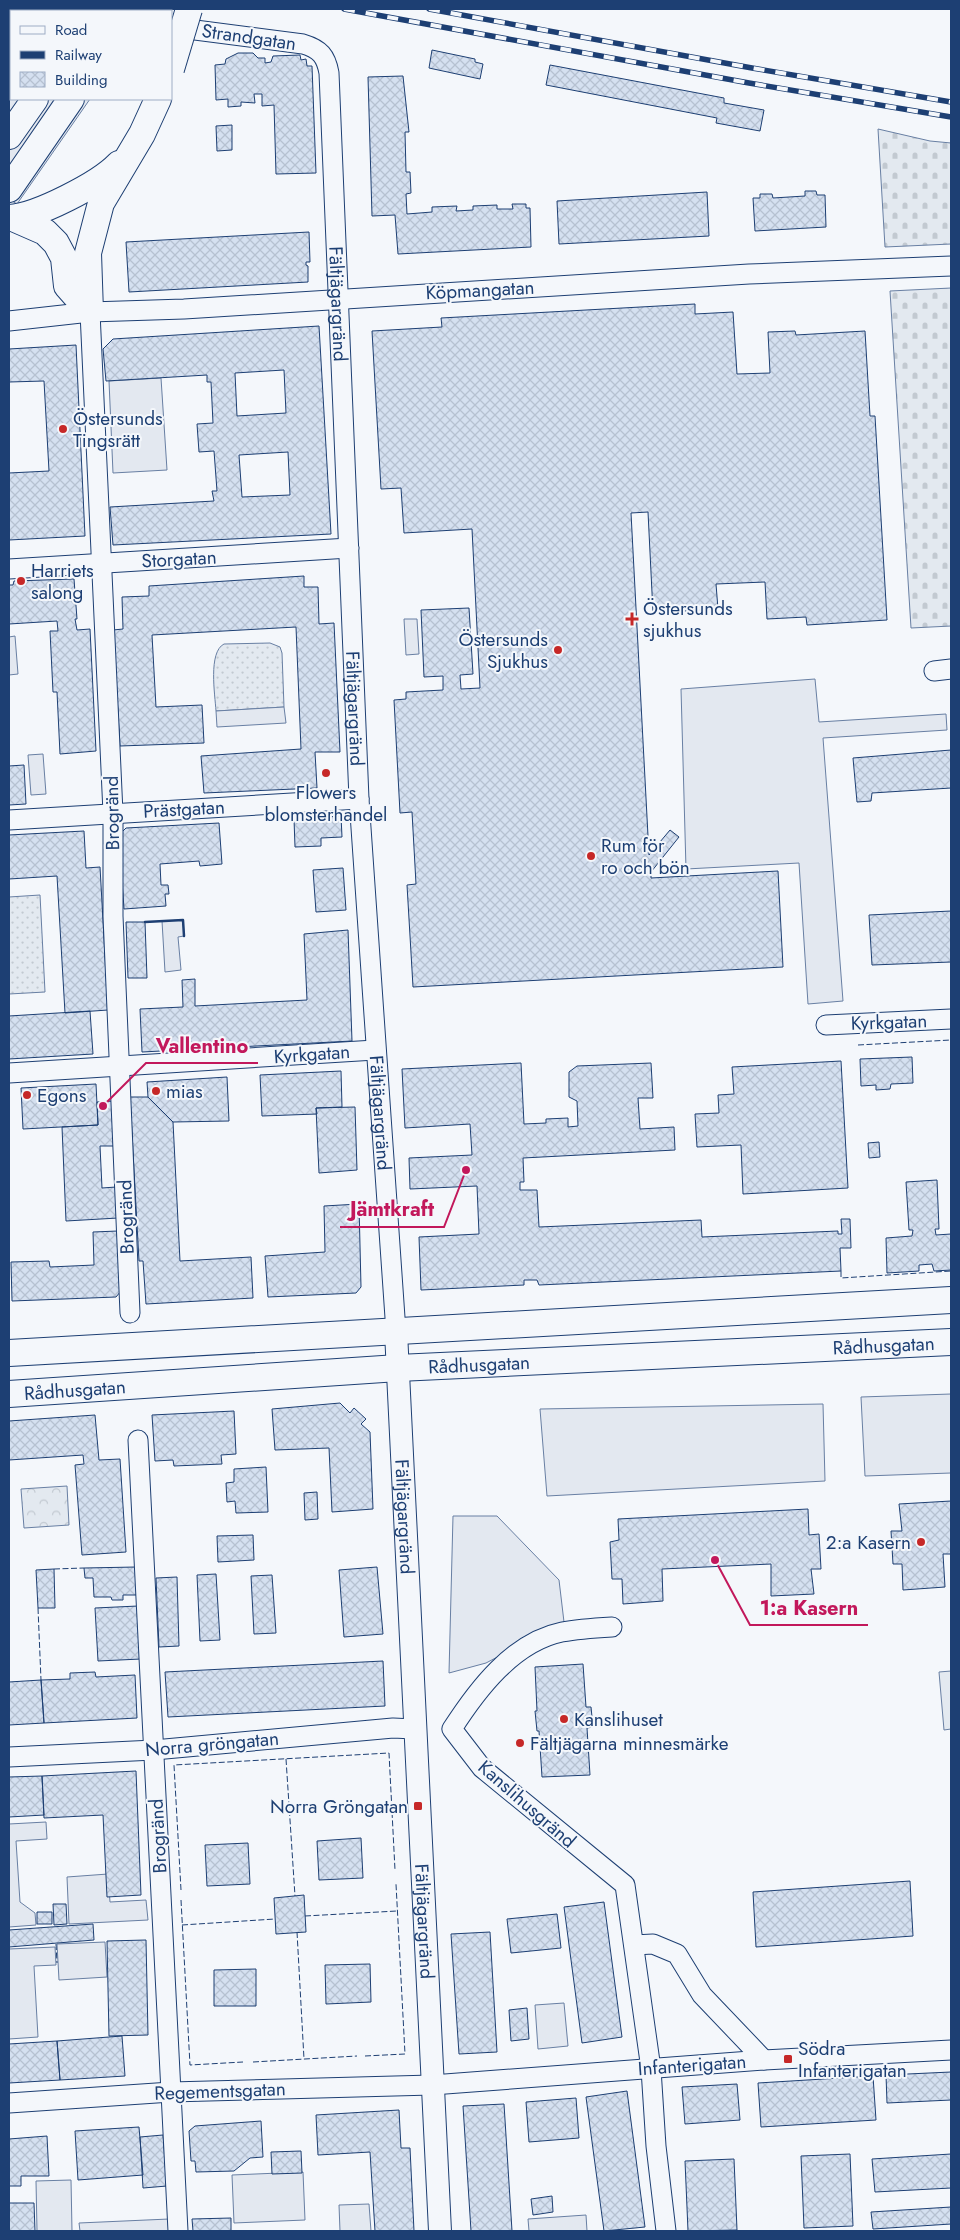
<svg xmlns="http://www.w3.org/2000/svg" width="960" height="2240" font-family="Jost,sans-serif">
<defs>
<pattern id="grass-dots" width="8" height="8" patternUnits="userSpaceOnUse" patternTransform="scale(1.25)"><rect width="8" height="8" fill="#e3e9f0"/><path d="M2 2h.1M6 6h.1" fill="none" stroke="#c2c9d1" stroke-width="1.8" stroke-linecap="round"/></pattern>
<pattern id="forest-crowns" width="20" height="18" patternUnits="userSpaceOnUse" patternTransform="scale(1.25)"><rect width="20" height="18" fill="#e3e9f0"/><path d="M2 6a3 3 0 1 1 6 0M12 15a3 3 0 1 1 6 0" fill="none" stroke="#c2c9d1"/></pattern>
<pattern id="cemetery-stones" width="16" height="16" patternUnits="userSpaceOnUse" patternTransform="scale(1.25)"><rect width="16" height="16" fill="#e3e9f0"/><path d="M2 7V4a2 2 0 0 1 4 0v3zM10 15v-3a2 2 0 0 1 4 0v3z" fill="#c2c9d1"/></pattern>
<pattern id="building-cross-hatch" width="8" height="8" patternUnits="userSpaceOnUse" patternTransform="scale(1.25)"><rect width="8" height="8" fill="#d5e0f0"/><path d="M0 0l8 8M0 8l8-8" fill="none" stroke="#b6c1d1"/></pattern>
</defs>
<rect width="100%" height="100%" fill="#f4f7fb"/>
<!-- grass -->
<path fill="url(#grass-dots)" stroke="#687fa3" d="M270,643L280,647L282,653L284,707L216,711C215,695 208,652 224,644Z
M40,895L45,992L9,994V897Z"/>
<!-- forest -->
<path fill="url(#forest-crowns)" stroke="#687fa3" d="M67,1486L69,1525L24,1528L21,1489Z"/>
<!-- cemetery -->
<path fill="url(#cemetery-stones)" stroke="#687fa3" d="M878,129L930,141L951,143V244L885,247Z
M951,288V626L911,628L890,291Z"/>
<!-- pitch -->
<path fill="#e3e9f0" stroke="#687fa3" d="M951,1671V1729L944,1730L939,1672Z"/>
<!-- parking -->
<path fill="#e3e8f0" stroke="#687fa3" d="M11,90V99H90L17,204L9,199V94Z
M161,378L167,470L113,473L109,381Z
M404,619H417L419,654L406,655Z
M15,636L18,674L9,675V637Z
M815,679L819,722L946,714L947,730L823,738L843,1001L808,1004L799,863L686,869L681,689Z
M284,707L286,723L217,727L216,711Z
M43,754L46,794L31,795L28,755Z
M183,920L184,936L178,937L181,970L165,972L162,921Z
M951,1394V1473L865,1476L861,1397Z
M823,1404L825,1481L547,1496L540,1409Z
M453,1516H497L559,1580L564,1622L486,1663L449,1673Z
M46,1822L47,1839L16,1841L20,1902L35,1913L36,1925L9,1927V1824Z
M108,1874L110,1902L146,1900L148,1920L69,1924L67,1877Z
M105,1942L107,1977L59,1980L57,1944Z
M55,1947L56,1965L34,1966L38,2037L9,2039V1949Z
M564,2003L568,2046L538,2049L535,2005Z
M303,2172L305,2220L234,2223L232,2175Z
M71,2180L72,2231H37L36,2181Z
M369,2204L371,2231H340L339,2205Z
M586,2215L587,2231H529L528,2219Z
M169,2219V2231H80L79,2223Z"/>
<!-- building -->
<path fill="url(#building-cross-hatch)" stroke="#1d3f73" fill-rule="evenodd" d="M432,50L475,59V62L483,64L480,79L429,68Z
M238,53H253L258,58H265V63L271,62L273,56L300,55L301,60L306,59L307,66H312L316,173L276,174L274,105L262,106V94H254L255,103L241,102V106L228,107V99L216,100L215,65L225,64L226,59Z
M550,65L724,98V103L764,110L760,131L716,123L717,118L546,85Z
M403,76L409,132H405L406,172H410L411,193L406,194L407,214L432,212V207L457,206L456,211L473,210V206L497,205V209H513L512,204H526V208H530L531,247L398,254L395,215L372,216L368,77Z
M232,125V150L217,151L216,126Z
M805,191H816L817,195H825L826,227L755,231L753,198H760V194H772L773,198L805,196Z
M707,192L709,236L559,244L557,201Z
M309,232L310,262H306V265L308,266V282L129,292L126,242Z
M695,304V314L733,312L737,374L770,373L768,332L795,331L796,335L865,331L870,416H875L887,620L807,625L806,617L767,619L765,582L716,584L718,609L653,613L648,512L631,513L649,855L670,830L679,837L651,872V878L778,871L783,967L413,987L407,885L416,884L412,812L400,813L394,700L406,699V692L443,690V676L424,677L421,610L469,608L473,674L460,675L461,689L480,688L472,529L404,533L401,488L381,489L372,331L442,327L441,318Z
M319,326L331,534L113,545L110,507L214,501L212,491H217L214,451L199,452L197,424L213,423L211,382H207V375L106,381L103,349L113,339ZM284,370L286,413L237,416L235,373ZM288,452L290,495L242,497L239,455Z
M76,345L85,536L9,540V473L49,471L44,381L9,382V349Z
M304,576V587H318L319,624L334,623L340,752H315L317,788L204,793L201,756L301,749L296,627L152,635L156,707L202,705L204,743L120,746L113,630L123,629L122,597L149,596V586Z
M74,579L77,619H75L77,630L90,629L96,751L60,754L57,692H53L50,631H58L57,621L9,624V585H13L14,581Z
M951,750V788L872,793L871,801L857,802L853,758Z
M24,765L26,804L9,805V766Z
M341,816L342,837L321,838V846L295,847L294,819Z
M219,823L222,864L200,866L199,861L160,864L161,885H168L169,894H165L166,906L124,909L119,835L126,828Z
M84,831L86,868L100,867L108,1010L65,1013L57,876L9,879V835Z
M343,868L346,910L316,912L313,870Z
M951,911V962L872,965L869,915Z
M126,922H145L147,978H128Z
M348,930L352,1041L142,1052L140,1009L183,1007L182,980L195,979V1006L307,1000L304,934Z
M90,1011L93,1054L9,1059V1016Z
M912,1057L913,1083L891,1084L890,1089L876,1090V1085L861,1086L860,1059Z
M841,1061L848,1188L743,1194L741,1145L697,1147L695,1114L719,1113L718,1095L734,1094L732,1067Z
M521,1063L524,1124L546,1123V1119L568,1118V1127L578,1126L577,1101L569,1097V1072L577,1066L651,1063L653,1098H638L640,1129L674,1127L675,1150L523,1158L524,1182H520V1190H537L539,1227L701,1220L702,1237L838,1231V1234H842L841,1219H850L851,1248H840L841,1271L539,1285L537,1280H524V1285L421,1290L419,1237L479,1234L477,1186L410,1189L409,1158L472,1155L470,1124L405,1128L402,1069Z
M341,1071L342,1107L316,1108L317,1114L262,1116L260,1075Z
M227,1077L229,1121L173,1122L148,1097L147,1082Z
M96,1084L98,1125L23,1129L21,1088Z
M130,1097H148L173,1122L180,1261L251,1257L253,1298L146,1304L143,1261H139Z
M113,1101L115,1146H100L102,1188L116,1187L118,1218L66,1221L62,1127L98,1125L97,1102Z
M355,1107L357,1170L319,1173L316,1108Z
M879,1142L880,1157L869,1158L868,1143Z
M937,1180L939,1229H935L936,1235L951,1234V1270L934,1271L932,1264L919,1265V1271L887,1273L886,1238L912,1236L913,1230H909L906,1182Z
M359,1204L361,1287L356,1293L268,1297L265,1256L325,1252L324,1206Z
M118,1231L121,1291L116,1297L12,1301L11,1262L49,1261L50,1267L94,1265L93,1232Z
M340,1403L350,1413L354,1408L366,1419L361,1424L370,1432L373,1509L332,1512L329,1448L275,1450L272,1409Z
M234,1411L236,1454L221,1455L222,1464L174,1466L173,1460L155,1461L152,1415Z
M95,1415L99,1460L120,1459L126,1552L82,1555L75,1465L84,1464L83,1455L9,1460V1421Z
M266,1467L268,1512L236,1513L235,1501L227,1502L226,1483L234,1482V1469Z
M317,1492L318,1519L305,1520L304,1493Z
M951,1501V1554H943L945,1587L903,1590L902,1564H893L891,1531H902L899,1504Z
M808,1509L809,1535L819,1534L821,1569H811L814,1594L771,1596V1564L662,1569L663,1601L623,1604L622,1579H612L610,1542L619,1540L618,1519Z
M253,1535L254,1560L218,1562L217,1536Z
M136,1567L137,1595H123V1600H112L111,1597H94L93,1578H85L84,1568Z
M377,1567L383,1634L344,1637L339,1570Z
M54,1569L55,1608H38L36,1570Z
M216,1574L220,1640L200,1641L197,1575Z
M272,1575L276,1633L254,1634L251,1576Z
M177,1577L179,1646L159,1647L156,1578Z
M138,1606L141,1659L98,1661L95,1608Z
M383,1661L385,1706L168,1717L165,1672Z
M583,1664L586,1707H591L593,1727L587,1728L590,1775L542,1777L539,1731H537L535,1711H537L535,1667Z
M95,1672L96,1677L135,1675L137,1718L44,1723L41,1680L70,1679V1673Z
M41,1680L44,1723L9,1725V1682Z
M136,1771L141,1895L107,1897L103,1815L44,1818L42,1776Z
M42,1776L44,1815L9,1817V1777Z
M361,1838L363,1878L319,1880L317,1841Z
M248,1843L250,1884L207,1886L205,1845Z
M910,1881L913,1936L756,1947L753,1892Z
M304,1895L306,1932L276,1934L274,1898Z
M604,1902L622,2037L582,2043L564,1907Z
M53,1904H66L67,1924L54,1925Z
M37,1912H52V1924H37Z
M557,1914L561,1948L511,1953L507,1919Z
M93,1924L94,1940L9,1947V1930Z
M490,1932L497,2052L459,2054L451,1934Z
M146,1940L148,2035L109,2036L107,1941Z
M370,1964L371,2002L326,2004L325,1965Z
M256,1969V2006H214V1970Z
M527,2008L529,2039L511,2041L509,2010Z
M122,2036L125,2076L60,2080L57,2041Z
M57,2041L60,2080L9,2083V2044Z
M951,2072V2100L887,2103L886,2075Z
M873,2076L876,2120L761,2127L758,2083Z
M737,2084L740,2120L685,2124L682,2087Z
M627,2091L645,2227L604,2231L586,2097Z
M576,2098L579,2138L529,2142L526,2102Z
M504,2104L512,2231H471L463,2106Z
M399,2110L401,2148H410L414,2231H375L370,2152L318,2155L316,2115Z
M261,2121L263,2157L250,2158L234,2171L196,2172L195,2161H191L189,2131L195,2126Z
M139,2127L143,2175L78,2180L75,2131Z
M163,2135L167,2186L143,2188L140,2137Z
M47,2136L49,2176H21V2186H9V2139Z
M301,2151L302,2173L272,2174L271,2152Z
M850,2154L853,2226L804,2228L801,2156Z
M951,2154V2188L875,2192L872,2159Z
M734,2159L737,2230L688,2231L685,2161Z
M552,2196L553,2212L533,2215L531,2199Z
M9,2203H34L35,2231H9Z
M951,2207V2224L873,2229L871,2212Z
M231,2218V2231H193L192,2219Z"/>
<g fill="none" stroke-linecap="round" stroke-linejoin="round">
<defs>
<g id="minor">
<path id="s1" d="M172,27L303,44C320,49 326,56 329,73L359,799L396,1332"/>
<path d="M90,312L113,813V916L130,1313"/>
<path d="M9,321L90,312L184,309L749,274L951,266"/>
<path d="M9,569L349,548"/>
<path d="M934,671L951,669"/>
<path d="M9,820L359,799"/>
<path d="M826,1025L951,1019"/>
<path d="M9,1073L375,1050"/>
<path d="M138,1440L178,2231"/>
<path d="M612,1627C595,1628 578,1629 562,1632C513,1642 477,1690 452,1729L482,1768L625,1885L651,2069L656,2146L666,2231"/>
<path d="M9,1757L154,1750L393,1728L414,1729"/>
<path d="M634,1945L653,1944L677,1954L702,1995L764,2060"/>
<path d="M9,2103L171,2092L432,2085L764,2060L951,2050"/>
</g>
<g id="tertiary">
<path id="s2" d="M396,1332L440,2231"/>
</g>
<g id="secondary">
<path d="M21,11L24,9"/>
<path d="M90,11L92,9"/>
<path d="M123,11L124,9"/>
<path d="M9,136L35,99"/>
<path d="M9,189L71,99"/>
<path d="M9,218C36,217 100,184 119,164"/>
<path d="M13,218L45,232L56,243L64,258L67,286L90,312"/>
<path d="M90,312L88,253L101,203L142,134L158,99"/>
<path d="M9,1353L951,1300"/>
<path id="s3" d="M9,1394L398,1368L951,1342"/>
</g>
</defs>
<!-- minor casing -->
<use href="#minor" stroke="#1d3f73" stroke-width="21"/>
<!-- tertiary casing -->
<use href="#tertiary" stroke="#1d3f73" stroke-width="24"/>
<!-- secondary casing -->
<use href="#secondary" stroke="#1d3f73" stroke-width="28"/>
<!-- minor -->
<use href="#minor" stroke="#f4f7fb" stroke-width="19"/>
<!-- tertiary -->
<use href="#tertiary" stroke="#f4f7fb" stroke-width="22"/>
<!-- secondary -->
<use href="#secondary" stroke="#f4f7fb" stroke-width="26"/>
<defs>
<path id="rail" d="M344,9L749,83L951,117
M429,9L752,68L951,102"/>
</defs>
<!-- rail casing -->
<use href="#rail" stroke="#1d3f73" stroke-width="5.5"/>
<!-- rail -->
<use href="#rail" stroke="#f4f7fb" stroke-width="4" stroke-dasharray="11" stroke-linecap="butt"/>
<defs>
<path id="secondary-bridge" d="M171,69L189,9"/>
</defs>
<!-- secondary-bridge casing -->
<use href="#secondary-bridge" stroke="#1d3f73" stroke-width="28" stroke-linecap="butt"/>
<!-- secondary-bridge -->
<use href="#secondary-bridge" stroke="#f4f7fb" stroke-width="26"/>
<!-- fence -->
<path stroke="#1d3f73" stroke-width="1" stroke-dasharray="6 2.5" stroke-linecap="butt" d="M858,1045L951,1040
M841,1271V1278L951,1271
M54,1569L84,1568
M38,1608L41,1680
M286,1759L295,1896
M181,1890L174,1765L389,1753L395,1870
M181,1900L190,2065L243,2062
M305,1916L397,1911
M182,1925L275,1919
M297,1932L304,2059
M56,1944L57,1963
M365,2056L405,2054L396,1884
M253,2062L357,2056"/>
<!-- wall -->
<path stroke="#1d3f73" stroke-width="2.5" d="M145,922L183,920L184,936"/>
</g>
<!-- markers -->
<g fill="#c62828" stroke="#f4f7fb" stroke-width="2">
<circle cx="63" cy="429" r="5"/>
<circle cx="21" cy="581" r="5"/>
<path d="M629.5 611.5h5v5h5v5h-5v5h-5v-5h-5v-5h5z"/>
<circle cx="558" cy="650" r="5"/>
<circle cx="326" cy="773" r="5"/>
<circle cx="591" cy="856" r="5"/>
<circle cx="156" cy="1091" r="5"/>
<circle cx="27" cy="1095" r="5"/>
<circle cx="921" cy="1542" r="5"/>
<circle cx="564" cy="1719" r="5"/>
<circle cx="520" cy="1743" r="5"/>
<rect x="413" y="1801" width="10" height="10" rx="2.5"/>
<rect x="783" y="2054" width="10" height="10" rx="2.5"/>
</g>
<g text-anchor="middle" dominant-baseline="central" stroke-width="4" stroke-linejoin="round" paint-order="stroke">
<!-- street labels -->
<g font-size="19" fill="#1d3f73" stroke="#f4f7fb">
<text transform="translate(249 37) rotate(8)">Strandgatan</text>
<text transform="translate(480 290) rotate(-3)">Köpmangatan</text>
<text stroke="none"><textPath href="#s1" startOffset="405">Fältjägargränd</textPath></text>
<text transform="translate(179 559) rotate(-3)">Storgatan</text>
<text stroke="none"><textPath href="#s1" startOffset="810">Fältjägargränd</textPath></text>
<text transform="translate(184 809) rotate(-3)">Prästgatan</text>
<text transform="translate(112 813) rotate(-91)">Brogränd</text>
<text transform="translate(889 1022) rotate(-2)">Kyrkgatan</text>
<text transform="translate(312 1054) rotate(-4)">Kyrkgatan</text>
<text stroke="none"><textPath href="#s1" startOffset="1215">Fältjägargränd</textPath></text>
<text transform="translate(126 1217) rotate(-92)">Brogränd</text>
<text stroke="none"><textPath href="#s3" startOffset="876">Rådhusgatan</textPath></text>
<text stroke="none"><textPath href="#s3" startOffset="471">Rådhusgatan</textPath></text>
<text stroke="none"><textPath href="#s3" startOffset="66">Rådhusgatan</textPath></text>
<text stroke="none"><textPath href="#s2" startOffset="185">Fältjägargränd</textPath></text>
<text transform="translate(212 1744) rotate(-5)">Norra gröngatan</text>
<text transform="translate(527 1804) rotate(41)">Kanslihusgränd</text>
<text transform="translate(158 1836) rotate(-93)">Brogränd</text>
<text stroke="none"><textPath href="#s2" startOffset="590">Fältjägargränd</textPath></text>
<text transform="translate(692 2065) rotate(-4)">Infanterigatan</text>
<text transform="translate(220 2091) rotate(-2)">Regementsgatan</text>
</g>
<!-- poi labels -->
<g font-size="19" fill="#1d3f73" stroke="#f4f7fb" text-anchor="start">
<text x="73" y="418">Östersunds<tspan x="73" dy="22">Tingsrätt</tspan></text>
<text x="31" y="570">Harriets<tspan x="31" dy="22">salong</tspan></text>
<text x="643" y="608">Östersunds<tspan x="643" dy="22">sjukhus</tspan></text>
<text x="548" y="639" text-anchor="end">Östersunds<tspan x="548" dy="22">Sjukhus</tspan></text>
<text x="326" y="792" text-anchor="middle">Flowers<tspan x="326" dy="22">blomsterhandel</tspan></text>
<text x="601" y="845">Rum för<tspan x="601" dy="22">ro och bön</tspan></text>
<text x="166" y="1091">mias</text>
<text x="37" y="1095">Egons</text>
<text x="911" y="1542" text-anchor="end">2:a Kasern</text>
<text x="574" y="1719">Kanslihuset</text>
<text x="530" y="1743">Fältjägarna minnesmärke</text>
<text x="408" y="1806" text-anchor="end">Norra Gröngatan</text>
<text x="798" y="2048">Södra<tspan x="798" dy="22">Infanterigatan</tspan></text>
</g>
</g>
<!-- callouts -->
<path fill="none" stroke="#c2185b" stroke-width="2" d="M103 1106L146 1063H258M466 1170L444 1227H340M715 1560L750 1625H868"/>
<g fill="#c2185b" stroke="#f4f7fb" stroke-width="2">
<circle cx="103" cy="1106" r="5"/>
<circle cx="466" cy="1170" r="5"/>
<circle cx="715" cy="1560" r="5"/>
</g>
<g font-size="20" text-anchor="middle" font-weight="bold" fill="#c2185b" stroke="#f4f7fb" stroke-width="4" stroke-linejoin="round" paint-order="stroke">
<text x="202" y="1053">Vallentino</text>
<text x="392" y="1216">Jämtkraft</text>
<text x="809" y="1615">1:a Kasern</text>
</g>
<!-- border -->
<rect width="960" height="2240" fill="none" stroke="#1d3f73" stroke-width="20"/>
<!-- legend -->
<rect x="10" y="10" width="162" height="90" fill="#f4f7fb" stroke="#9eadc5"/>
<rect x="20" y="26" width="25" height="8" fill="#f4f7fb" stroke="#9eadc5"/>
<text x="55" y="35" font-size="15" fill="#1d3f73">Road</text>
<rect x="20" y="51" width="25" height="8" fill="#1d3f73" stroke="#9eadc5"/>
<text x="55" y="60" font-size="15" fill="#1d3f73">Railway</text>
<rect x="20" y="72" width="25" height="15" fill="url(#building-cross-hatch)" stroke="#9eadc5"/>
<text x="55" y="85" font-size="15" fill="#1d3f73">Building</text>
</svg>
